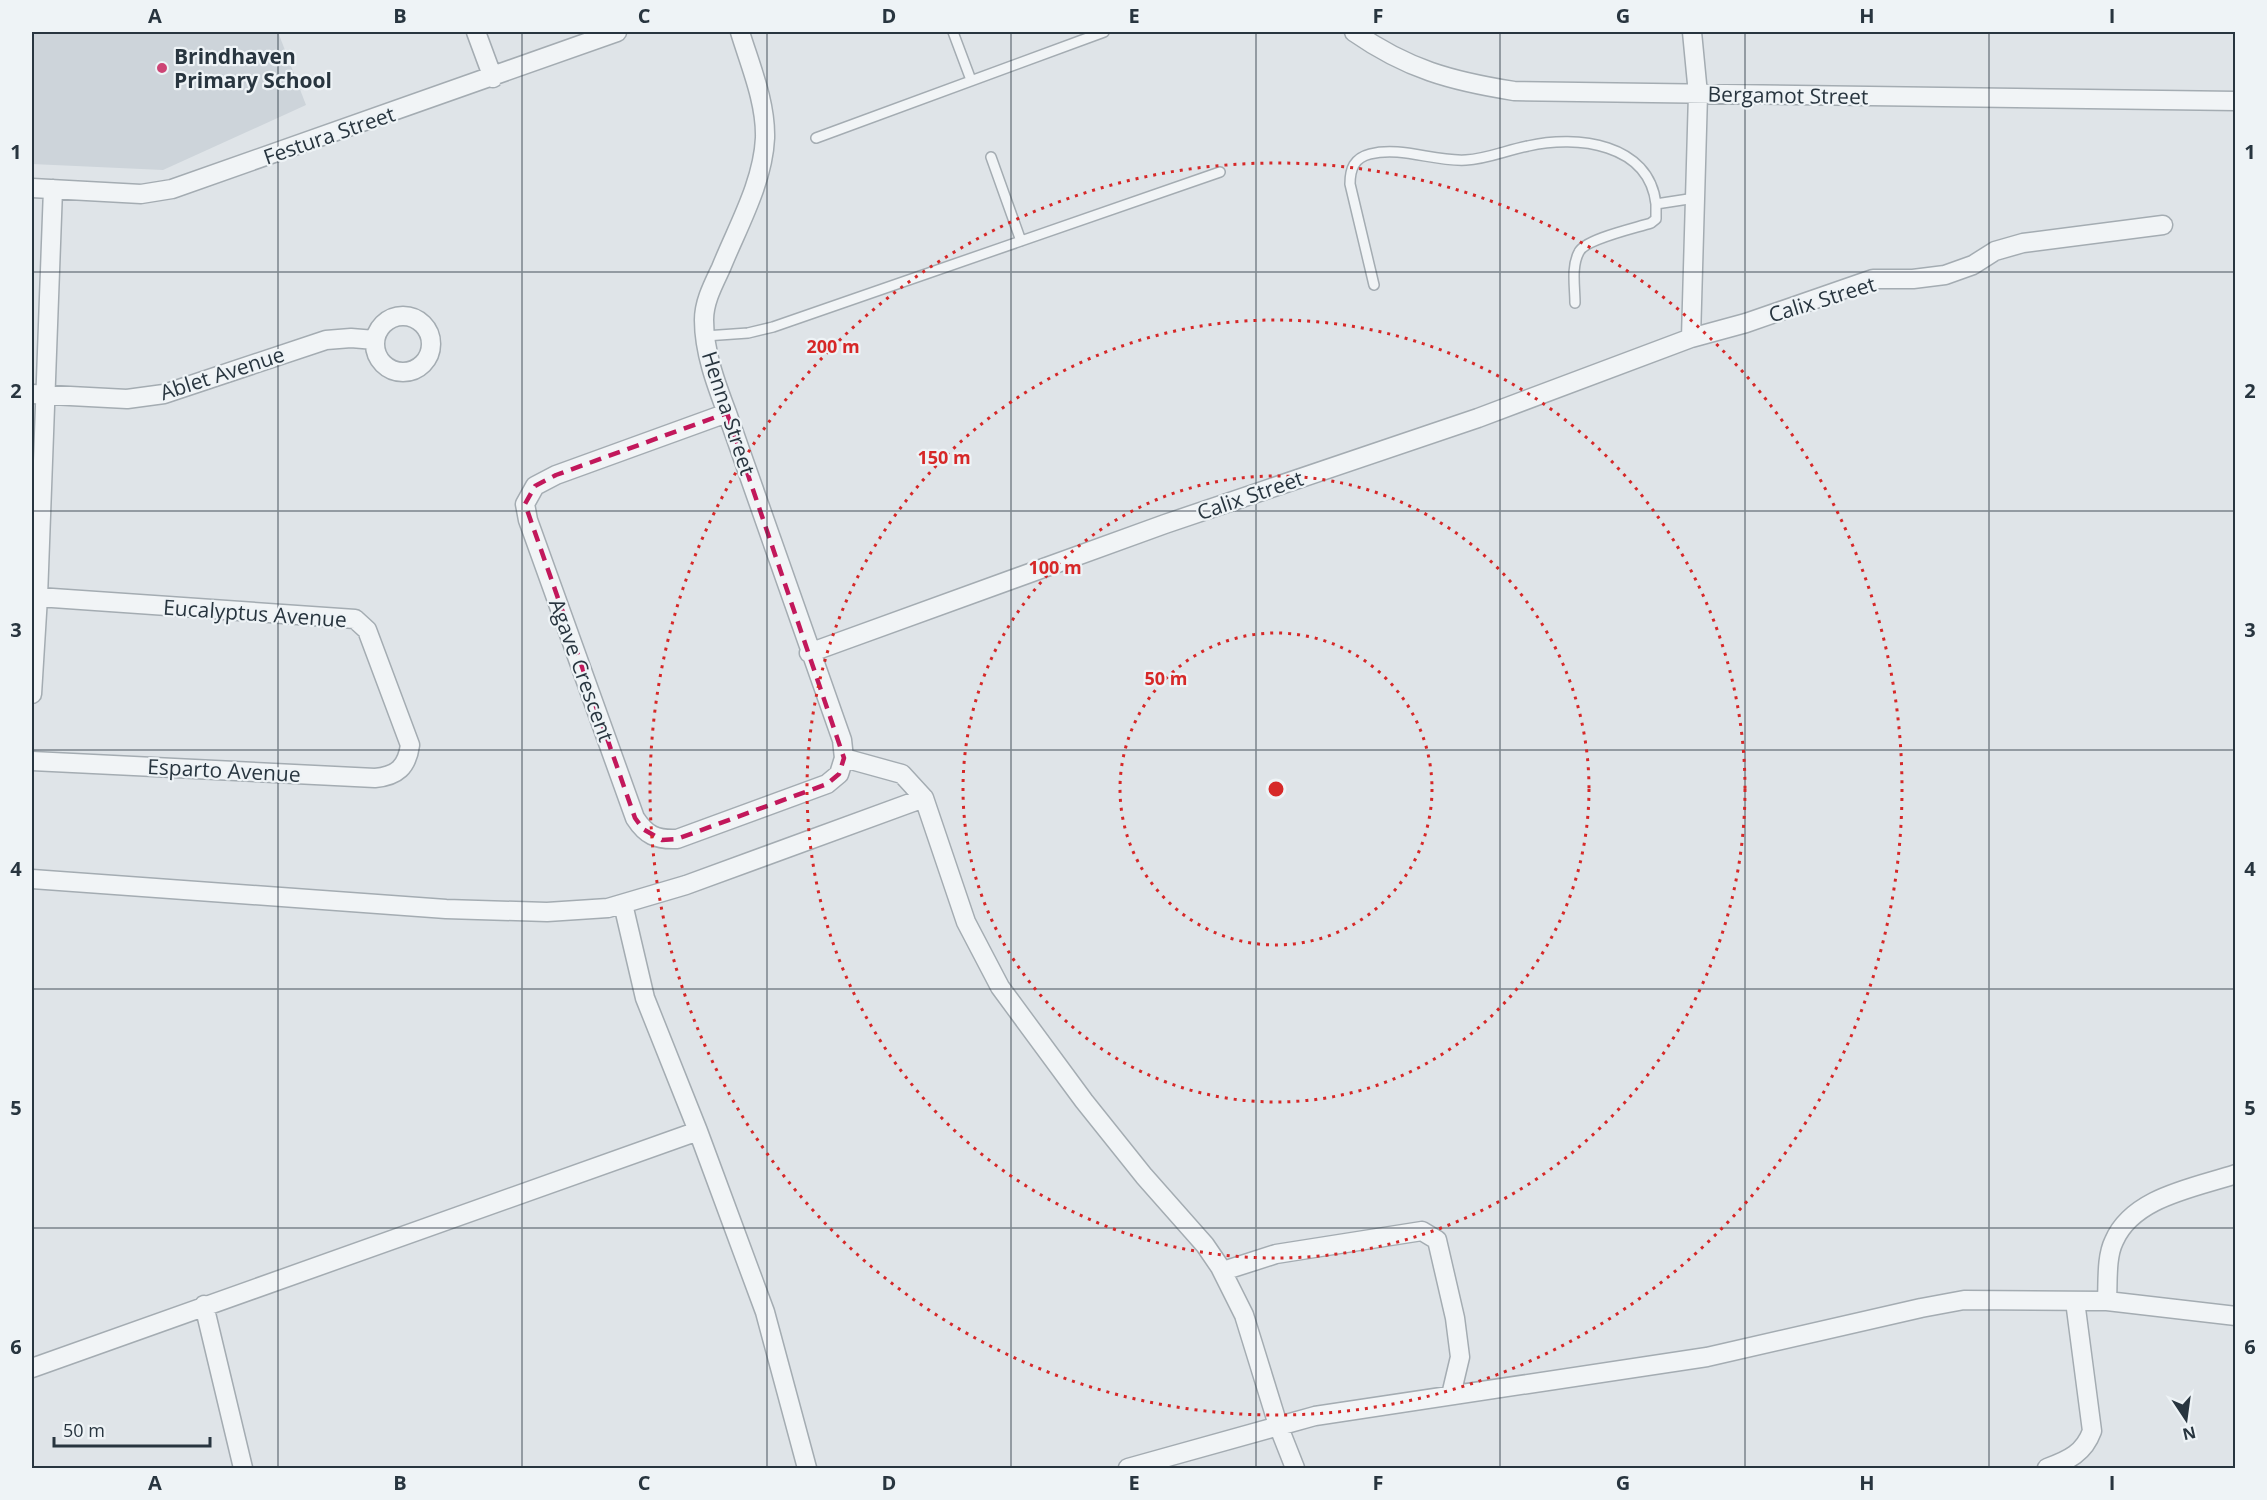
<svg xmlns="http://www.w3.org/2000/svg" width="2267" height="1500" font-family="'Open Sans',sans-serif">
<rect width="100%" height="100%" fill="#dfe4e8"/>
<!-- built -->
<path fill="#cdd4da" d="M32,32H278L306,105L163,170L32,164Z"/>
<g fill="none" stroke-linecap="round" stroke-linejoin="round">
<defs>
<path id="lane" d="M953,32L971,80
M816,138L1104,32
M991,157L1021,241
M1374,285L1350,184C1350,169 1354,158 1370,154C1402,146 1434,162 1466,160C1487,159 1507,150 1528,146C1577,135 1649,143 1656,204L1695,198
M1575,303C1575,287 1571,267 1579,252C1585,239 1636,228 1651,223L1656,219V204
M705,336L748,333L773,327L1220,172"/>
<path id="street" d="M476,32L493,78
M1354,32C1407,69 1451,81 1514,91L2236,101
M32,188L141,194L172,189L617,32
M375 344a28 28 0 1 1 56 0a28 28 0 1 1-56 0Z
M1691,338L1698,94L1692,32
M32,394L127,399L164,394L326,340L351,338L375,340
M727,413L556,475L535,486L525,504L528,520L635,818C646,835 656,840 677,839L827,784L839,774L844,758L842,740L727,413C716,384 704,352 704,320C704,302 713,285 721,268C737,228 763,183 765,138C766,102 750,65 740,32
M809,653L1165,524L1478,418L1691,338L1746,323L1873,279H1913L1945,275L1973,265L1995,251L2023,243L2163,225
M32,694L38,597L53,189
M844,758L902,774L924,798L966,922L1000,987L1084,1101L1144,1176L1205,1245L1220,1267L1244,1315L1278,1425L1295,1468
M32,761L375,778C397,776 407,767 410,745L367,630L355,619L38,597
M32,879L446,909L547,912L608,908L686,885L924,798
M623,904L645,998L698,1131
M1223,1271L1276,1254L1422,1231L1437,1240L1455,1318L1460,1357L1451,1395
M2107,1301C2108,1283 2106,1257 2114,1241C2133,1197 2194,1188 2236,1174
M204,1305L243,1468
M32,1368L698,1131L765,1312L807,1468
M1128,1468L1315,1416L1707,1357L1921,1308L1964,1300L2107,1301L2236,1316
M2047,1468C2069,1460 2084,1453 2092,1431L2075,1301"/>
</defs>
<!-- lane casing -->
<use href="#lane" stroke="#a4acb2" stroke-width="12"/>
<!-- street casing -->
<use href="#street" stroke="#a4acb2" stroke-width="21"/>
<!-- lane -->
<use href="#lane" stroke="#f1f4f6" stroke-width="9"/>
<!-- street -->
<use href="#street" stroke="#f1f4f6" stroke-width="18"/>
</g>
<!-- marked area -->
<path fill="none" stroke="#c2185b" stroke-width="4.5" stroke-dasharray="12 8" stroke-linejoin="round" d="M727,413L844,758L839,774L827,784L677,839L662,840L643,829L635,818L525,504L535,486L556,475Z"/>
<!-- grid -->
<path fill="none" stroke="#28353f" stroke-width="1.5" stroke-opacity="0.55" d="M278,32V1468M522,32V1468M767,32V1468M1011,32V1468M1256,32V1468M1500,32V1468M1745,32V1468M1989,32V1468M32,272H2236M32,511H2236M32,750H2236M32,989H2236M32,1228H2236"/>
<!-- distance rings -->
<g fill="none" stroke="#d62828" stroke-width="3" stroke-dasharray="3 6">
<circle cx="1276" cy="789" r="156"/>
<circle cx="1276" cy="789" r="313"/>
<circle cx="1276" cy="789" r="469"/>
<circle cx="1276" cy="789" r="626"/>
</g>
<!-- markers -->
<circle fill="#cd4475" stroke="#eef3f6" stroke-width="2" cx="162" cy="68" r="6"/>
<g text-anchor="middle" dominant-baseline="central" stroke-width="4.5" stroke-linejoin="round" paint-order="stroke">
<!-- poi labels -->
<g font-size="21" font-weight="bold" fill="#28353f" stroke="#eef3f6" text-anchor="start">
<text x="174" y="56">Brindhaven<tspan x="174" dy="24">Primary School</tspan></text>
</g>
<!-- street labels -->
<g font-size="21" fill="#28353f" stroke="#eef3f6">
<text transform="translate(1788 95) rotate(1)">Bergamot Street</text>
<text transform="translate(329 135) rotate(-19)">Festura Street</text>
<text transform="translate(1822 299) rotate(-17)">Calix Street</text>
<text transform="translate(222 373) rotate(-18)">Ablet Avenue</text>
<text transform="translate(729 413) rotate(72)">Henna Street</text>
<text transform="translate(1250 495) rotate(-19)">Calix Street</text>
<text transform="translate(255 613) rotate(4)">Eucalyptus Avenue</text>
<text transform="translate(582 670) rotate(70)">Agave Crescent</text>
<text transform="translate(224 770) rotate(3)">Esparto Avenue</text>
</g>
</g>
<circle cx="1276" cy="789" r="9" fill="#d62828" stroke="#eef3f6" stroke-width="3"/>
<g font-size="18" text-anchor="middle" font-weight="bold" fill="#d62828" stroke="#eef3f6" stroke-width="4.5" stroke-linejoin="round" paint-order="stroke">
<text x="833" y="353">200 m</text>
<text x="944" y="464">150 m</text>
<text x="1055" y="574">100 m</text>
<text x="1166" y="685">50 m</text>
</g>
<!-- border -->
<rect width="2267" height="1500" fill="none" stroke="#eef3f6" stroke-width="66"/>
<!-- north arrow -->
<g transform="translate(2186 1419) rotate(167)" stroke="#eef3f6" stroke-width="4.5" paint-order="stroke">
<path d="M0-4.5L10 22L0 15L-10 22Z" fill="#28353f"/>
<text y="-9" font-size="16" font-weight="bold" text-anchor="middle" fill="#28353f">N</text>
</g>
<!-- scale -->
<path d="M54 1437v9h156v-9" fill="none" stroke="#28353f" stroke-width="3"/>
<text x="63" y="1437" font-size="18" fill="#28353f" stroke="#eef3f6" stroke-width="4.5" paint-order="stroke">50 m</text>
<rect x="33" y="33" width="2201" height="1434" fill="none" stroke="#28353f" stroke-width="2"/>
<g font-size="20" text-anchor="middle" font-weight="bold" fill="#28353f">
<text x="155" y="23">A</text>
<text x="400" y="23">B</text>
<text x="644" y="23">C</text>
<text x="889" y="23">D</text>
<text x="1134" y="23">E</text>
<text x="1378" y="23">F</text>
<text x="1623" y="23">G</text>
<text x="1867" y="23">H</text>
<text x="2112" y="23">I</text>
<text x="16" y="159">1</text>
<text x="2250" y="159">1</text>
<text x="16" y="398">2</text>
<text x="2250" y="398">2</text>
<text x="16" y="637">3</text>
<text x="2250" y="637">3</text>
<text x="16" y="876">4</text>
<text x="2250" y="876">4</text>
<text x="16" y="1115">5</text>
<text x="2250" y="1115">5</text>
<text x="16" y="1354">6</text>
<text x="2250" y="1354">6</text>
<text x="155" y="1490">A</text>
<text x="400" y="1490">B</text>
<text x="644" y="1490">C</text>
<text x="889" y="1490">D</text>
<text x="1134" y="1490">E</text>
<text x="1378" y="1490">F</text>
<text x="1623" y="1490">G</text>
<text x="1867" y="1490">H</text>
<text x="2112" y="1490">I</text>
</g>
</svg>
